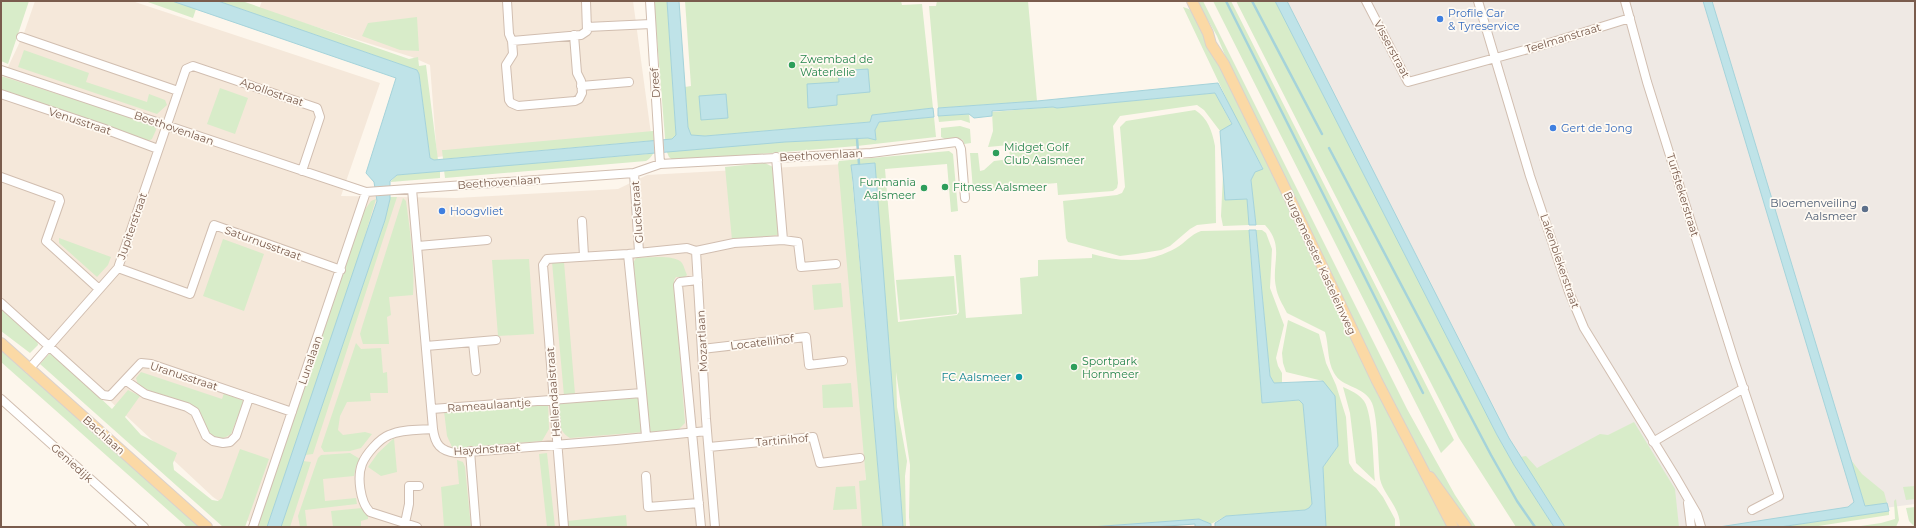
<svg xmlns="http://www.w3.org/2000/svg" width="1916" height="528" font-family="Montserrat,sans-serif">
<rect width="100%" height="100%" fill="#fdf6ec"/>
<!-- residential -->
<path fill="#f5e8da" d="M35,1H132L380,83L341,196L456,198L618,189L647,175L845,164L869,527H257L213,497L1,299V82L24,33Z
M262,1H633L651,134L437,157L430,65L412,57L259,9Z"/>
<!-- industrial -->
<path fill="#efe9e4" d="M1283,1H1915V504L1738,527H1669L1530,480Z"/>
<!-- green -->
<path fill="#d8ecc9" d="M1,1H29L8,64L1,61Z
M145,1H172L196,9L193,18Z
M218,1H242L409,59L418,57L419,66L426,65L438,160H434L430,158L419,74L417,70Z
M654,1H667L676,135L672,139L785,142L869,138L876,139L875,130L879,122L934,117L936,137L857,146L674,161L669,157L666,150Z
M685,1H901L902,5L922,4L933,108L872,115L870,122L705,136L691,135L688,127L685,87L691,86Z
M937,1H1028L1037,101L938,108L929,6H936Z
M1197,1H1203L1407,409L1455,495L1476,527H1470L1425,463L1372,361L1322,254L1232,72L1217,36Z
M1213,1H1231L1454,440L1441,453Z
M1236,1H1275L1497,435L1514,465L1554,527H1516L1459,438Z
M1183,7L1189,9L1194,14L1327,285L1376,391L1448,527H1400C1401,508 1384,496 1380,479C1378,461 1378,417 1372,403C1365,386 1342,388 1334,373C1327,361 1329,345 1325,332L1287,313C1283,305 1277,296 1276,287C1271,264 1285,246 1265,225H1256L1251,180L1255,172L1263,168L1239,125Z
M417,17L419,51L400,50L362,36L368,23Z
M24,50L89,73L86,82L147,102L149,94L165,100L167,105L157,114L18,67Z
M1,76L155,125L156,130L152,139L148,141L1,92Z
M220,88L248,98L235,134L207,124Z
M1215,93L1232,125L1220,131L1204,110L1197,105L1120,116L1113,126L1118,183L1117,188L1113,191L1058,195L1057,183L973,190L970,153H978L980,171L984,170L994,161L1010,159L1009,145L988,147L993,131L992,112L1053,107L1057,108Z
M1195,110C1208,118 1212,131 1215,146L1216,223L1197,225L1190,229L1170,246L1161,250L1136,254L1120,256L1068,242L1066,238L1063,201L1117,195L1122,193L1125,187L1120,127L1126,121Z
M969,114L970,123L961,120L939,122L938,116Z
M960,126L970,129L971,143L964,144L963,140L958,138L945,139L941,137V128Z
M653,131C654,144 658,154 646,161L445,178L444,170L648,154L647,141L443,159L442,150H445Z
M949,151L953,154L958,211L951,212L947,164L885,169L898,322L957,315L959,312L954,255H961L966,318L1022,314L1020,278L1038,276V260L1092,258V254C1122,262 1147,264 1176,248C1185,243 1191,234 1201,231L1249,230L1262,403L1299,400L1303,404L1312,504L1309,508L1305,510L1226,516L1211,524L1199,519L1091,527H910L909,517L910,465L896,372L897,407L907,461L905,476L906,527H903L874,163L851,166L883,527H862L859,481L866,480L838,164L839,161Z
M765,163L773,167L775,172L781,233L778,235L732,240L725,167Z
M440,171V178L390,182L397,175Z
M1223,175L1225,199H1247L1249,225L1223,226L1221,216Z
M390,197H397L313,454L305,455L385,220Z
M403,198L406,201C410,231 415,264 413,295L389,297L391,315L387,317L389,344H363L360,334L362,327Z
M376,199L358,259L267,527H257L364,211L371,201Z
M1256,230H1262L1266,233L1272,249L1270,288L1284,325L1276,358L1278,366L1282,373V383H1274L1270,376Z
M59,238L111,257L108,265L97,277L59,243Z
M223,239L264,254L244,311L203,296Z
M636,258C647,258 675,254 682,263C684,266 685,271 687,275L685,277H676L674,280L685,423L678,430L649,432L633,263Z
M529,259L534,334L498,336L492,260Z
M552,262H564L575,394L564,396Z
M954,276L957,314L900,320L896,280Z
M841,283L843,307L814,310L812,285Z
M1,308L37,340L38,345L30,353L1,331Z
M1288,320L1319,334L1326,363L1336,385L1346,417L1349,463L1354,471L1376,488L1383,497L1395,519V527H1326L1323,467L1338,446L1323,381L1286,372L1283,363L1282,353Z
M356,343L361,349L381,348L383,373L387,372L388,393H370L371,401L347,402L340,416L338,430L343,435L365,432L372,434L361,448L350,451L324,452L321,447Z
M1,350L201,527H187L1,362Z
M49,354H53L112,409L128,390L140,396L125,417L141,435L177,453L173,463L174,470L212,500L218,501L222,498L240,449L269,459L245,527H223L40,364Z
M141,372L222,399L224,393L244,401L231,434C224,439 219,439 212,437L199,415L138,385L136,378Z
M851,383L853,407L823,408L822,385Z
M1343,387C1350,390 1359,394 1364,401C1373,414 1373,463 1375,481L1356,463L1350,413Z
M640,394L644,432L570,438C557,431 558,415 557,401Z
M548,402L549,429L542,441L458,448L452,447L447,436L444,411Z
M1634,422L1675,489L1679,527H1565L1520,457L1526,456L1537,468L1600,434L1608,435Z
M394,438L397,472L381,476L368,467L378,453Z
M350,453L360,459L356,466L354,476L323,479L325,501L356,498L357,504L305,510L307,527H300L298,516L318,458L321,455Z
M547,453L555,527H547L539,454Z
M457,460L463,462L465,467L471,527H444L441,487L459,484Z
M1851,460L1862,474L1884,492L1887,503L1865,506Z
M303,461L311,462L290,527H281Z
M855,486L857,509L833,510L836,487Z
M1915,486V499L1906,500L1903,487Z
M1896,499L1899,520L1896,527H1854L1881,523L1895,519L1894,501Z
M1915,507V527L1909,521L1906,508Z
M362,508L368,515V519L361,521V527H333L331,511Z
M1889,511V515L1812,527H1780Z
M626,515L627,527H567V521Z"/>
<!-- water -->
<path fill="#bfe3e8" stroke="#a5d3da" d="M172,1H218L417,70L419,74L430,158L434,160L672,139L676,135L667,1H679L688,127L691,135L705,136L870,122L872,115L933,108L934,117L879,122L875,130L876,140L868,138L785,142L397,175L390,181V199L385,220L281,527H267L377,201L374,182L366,173L396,78Z
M1275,1H1287L1509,438L1565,527H1554L1514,465L1497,435Z
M1703,1H1712L1865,506L1887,503L1889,511L1780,527H1719L1848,507L1854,502Z
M868,69L870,92L837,95V105L808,108L807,84L839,82L838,71Z
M1218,83L1263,169L1255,172L1251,180L1256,225H1249L1247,199L1225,200L1220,131L1232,124L1215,93L1057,108L1053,107L992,111V116L974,118L969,114L938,116V108L1037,101Z
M726,94L728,118L701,120L699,96Z
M875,163L903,527H883L853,182L851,165Z
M1249,230H1256L1270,376L1274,383L1323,381L1335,396L1338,446L1323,467L1326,527H1215V523L1226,516L1305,510L1309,508L1312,504L1303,404L1299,400L1262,403Z
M1199,519L1211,524V527H1195V524L1154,527H1091Z"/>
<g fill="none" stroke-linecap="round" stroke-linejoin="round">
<!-- stream -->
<path stroke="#a5d3da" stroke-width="2.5" d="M1226,1L1423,393
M1252,1L1322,134
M857,139L859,164
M1329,148L1491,455L1517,501L1535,527"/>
<defs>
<path id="minor" d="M507,1L509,34L512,41L581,35L587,31L586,1
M650,1L660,164
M1366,1L1408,82L1543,45L1630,18
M1478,1L1530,176L1569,292L1584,328L1675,476L1697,514L1701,527
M1625,1L1647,82L1734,360L1779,496L1752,510
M587,27L651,24
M21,37L178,91
M512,41L513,54L506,65L509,100L511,103L518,106L575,101L579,99L582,93L581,81L577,73L574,35
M1,70L366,192L634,173L660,164L871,153L956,142L959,144L961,149L965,198
M581,86L629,82
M1,94L102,128L158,149
M776,157L783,240
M634,173L639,252
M1,177L59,198L60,201L46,241L99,289
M412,189L433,429C435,444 440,451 456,453L616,440L707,431
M582,221L584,256
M418,246L487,240
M696,251L706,419L715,527
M628,254L642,393
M118,268L190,294L214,225L341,270
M698,280L680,282L678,285L701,527
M1,303L103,395L110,396L141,363L151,364L292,412
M473,342L476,371
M426,346L496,340
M702,349L806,337L809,365L843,361
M29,369L118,268L186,69L193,66L317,108L320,117L302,171
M125,380L145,394L187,407L195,412L206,436L213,441L223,443L230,442L236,436L249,398
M1,399L144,527
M432,409L642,393L646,436
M1653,442L1744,388
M709,447L813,437L820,463L860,458
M470,451L476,527
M646,476L648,507L699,503
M1688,503L1691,527
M405,523L409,504V486H419
M253,527L366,192
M417,527L370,512C360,502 357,477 362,464C366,454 379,439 389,435C402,429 419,430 433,429
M564,527L543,265L547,259L628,254L687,248L696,251L734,243L767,241L783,240L798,242L801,267L836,264"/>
<path id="major" d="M1192,1L1208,33L1211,44L1224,64L1281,180L1377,381L1453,527
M1,343L207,527
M1430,477L1466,527"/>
</defs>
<!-- minor casing -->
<use href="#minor" stroke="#d1beb0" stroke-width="10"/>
<!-- major casing -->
<use href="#major" stroke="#dad1cd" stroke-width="12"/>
<!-- minor -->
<use href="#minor" stroke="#fff" stroke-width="8"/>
<!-- major -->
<use href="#major" stroke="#fbd9a5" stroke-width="10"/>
</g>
<!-- markers -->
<g fill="#3f7fe0" stroke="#fffaf3" stroke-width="1.5">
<circle cx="1440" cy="19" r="4"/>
<circle cx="1553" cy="128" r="4"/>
<circle cx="442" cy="211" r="4"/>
</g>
<g fill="#2e9e5b" stroke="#fffaf3" stroke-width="1.5">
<circle cx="792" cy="65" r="4"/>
<circle cx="996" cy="153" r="4"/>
<circle cx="945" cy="187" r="4"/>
<circle cx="924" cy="188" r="4"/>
<circle cx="1074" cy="367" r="4"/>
</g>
<circle fill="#5c6f8a" stroke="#fffaf3" stroke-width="1.5" cx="1865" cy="209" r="4"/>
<circle fill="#0f9aa8" stroke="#fffaf3" stroke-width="1.5" cx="1019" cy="377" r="4"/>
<g text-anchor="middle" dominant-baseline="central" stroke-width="3.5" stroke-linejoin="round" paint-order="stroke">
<!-- shop labels -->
<g font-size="11" fill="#366cbe" stroke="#fffaf3" text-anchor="start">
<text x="1448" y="13">Profile Car<tspan x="1448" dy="13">&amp; Tyreservice</tspan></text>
<text x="1561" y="128">Gert de Jong</text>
<text x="450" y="211">Hoogvliet</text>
</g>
<!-- street labels -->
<g font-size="11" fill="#7a5c4d" stroke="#fffaf3">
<text transform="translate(1563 38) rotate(-17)">Teelmanstraat</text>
<text transform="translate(1392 49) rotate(62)">Visserstraat</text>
<text transform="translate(655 83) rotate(-94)">Dreef</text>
<text transform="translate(272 92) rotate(19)">Apollostraat</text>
<text transform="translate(80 121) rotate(18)">Venusstraat</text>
<text transform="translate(174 128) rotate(19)">Beethovenlaan</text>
<text transform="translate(821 155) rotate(-3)">Beethovenlaan</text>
<text transform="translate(499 182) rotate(-4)">Beethovenlaan</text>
<text transform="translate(1683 195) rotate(73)">Turfstekerstraat</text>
<text transform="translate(637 212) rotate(-94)">Gluckstraat</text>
<text transform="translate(132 226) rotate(-71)">Jupiterstraat</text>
<text transform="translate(263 243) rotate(20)">Saturnusstraat</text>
<text transform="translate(1560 261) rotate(71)">Lakenblekerstraat</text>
<text transform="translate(1320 263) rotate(65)">Burgemeester Kasteleinweg</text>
<text transform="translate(702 341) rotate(-93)">Mozartlaan</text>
<text transform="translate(762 342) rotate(-7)">Locatellihof</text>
<text transform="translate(310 360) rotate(-71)">Lunalaan</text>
<text transform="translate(184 376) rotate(18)">Uranusstraat</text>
<text transform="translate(553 392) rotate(-94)">Hellendaalstraat</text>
<text transform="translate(489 405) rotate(-4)">Rameaulaantje</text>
<text transform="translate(104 435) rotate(42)">Bachlaan</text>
<text transform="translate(782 440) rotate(-5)">Tartinihof</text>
<text transform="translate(487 449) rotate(-4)">Haydnstraat</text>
<text transform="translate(72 463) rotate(42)">Geniedijk</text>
</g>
<!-- leisure labels -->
<g font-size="11" fill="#27864d" stroke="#fffaf3" text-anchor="start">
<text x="800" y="59">Zwembad de<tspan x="800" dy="13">Waterlelie</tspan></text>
<text x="1004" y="147">Midget Golf<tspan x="1004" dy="13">Club Aalsmeer</tspan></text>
<text x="916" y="182" text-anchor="end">Funmania<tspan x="916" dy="13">Aalsmeer</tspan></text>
<text x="953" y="187">Fitness Aalsmeer</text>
<text x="1082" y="361">Sportpark<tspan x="1082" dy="13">Hornmeer</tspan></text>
</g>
<!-- service labels -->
<g font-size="11" fill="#4e5e75" stroke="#fffaf3" text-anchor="end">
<text x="1857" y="203">Bloemenveiling<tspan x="1857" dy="13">Aalsmeer</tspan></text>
</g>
<!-- culture labels -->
<g font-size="11" fill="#0d838f" stroke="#fffaf3" text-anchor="end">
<text x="1011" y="377">FC Aalsmeer</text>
</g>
</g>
<!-- border -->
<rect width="1916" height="528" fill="none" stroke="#7a5c4d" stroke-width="4"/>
</svg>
